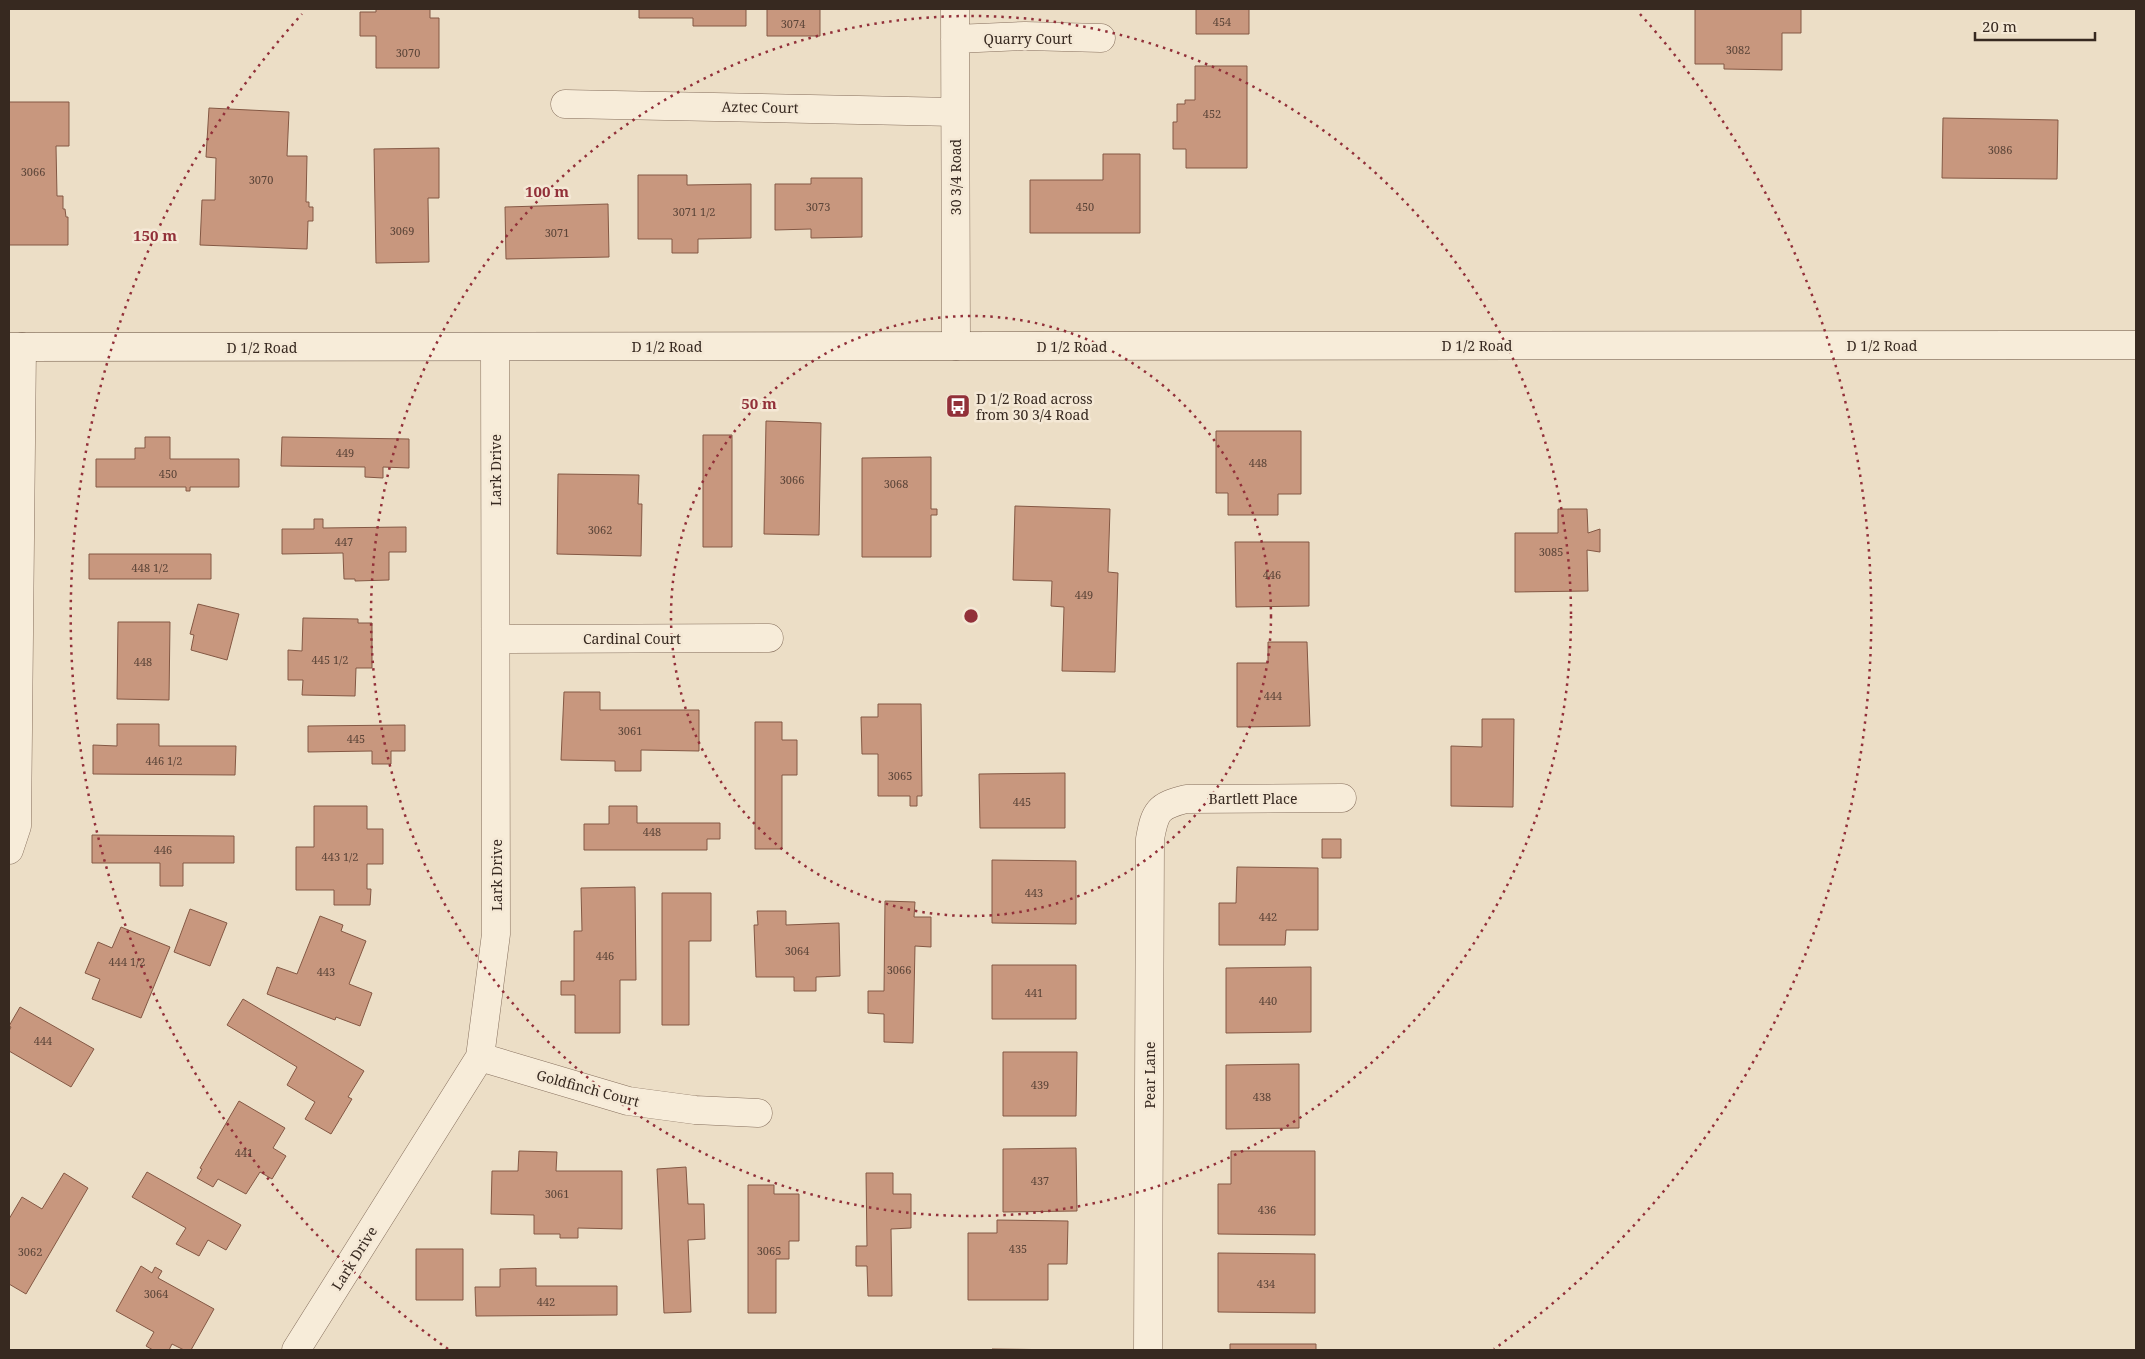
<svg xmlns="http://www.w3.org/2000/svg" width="2145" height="1359" font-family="'Noto Serif',serif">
<rect width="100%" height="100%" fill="#ecdec6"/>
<!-- building -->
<path fill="#c8977e" stroke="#845844" d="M376,9H430V18H439V68H376V36H360V12H376Z
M639,9H746V26H693V18H639Z
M767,9H820V36H767Z
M1196,9H1249V34H1196Z
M1695,9H1801V33H1782V70L1724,69V64H1695Z
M1195,66H1247V168H1186V149H1173V122H1177V104H1185V100H1195Z
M9,102H69V146H56L57,196H63V209H65L66,217H68V245H9Z
M209,108L289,112L287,156H307L306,202H309V207H313V221H308L307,249L200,245L202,200H215L216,158L206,157Z
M1943,118L2058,120L2057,179L1942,178Z
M439,148V198H428L429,262L376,263L374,149Z
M1103,154H1140V233H1030V180H1103Z
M638,175H687V185L751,184V238L698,239V253H672V239H638Z
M811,178H862V237L811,238V229L775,230V184H811Z
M608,204L609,257L506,259L505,207Z
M766,421L821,423L819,535L764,534Z
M1216,431H1301V494H1278V515H1228V493H1216Z
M703,435H732V547H703Z
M145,437H170V459H239V487H190V491H186V487H96V459H135V448H145Z
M282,437L409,439V468L383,467V478L365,477V467L281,466Z
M931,457V509H937V515H931V557H862V458Z
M558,474L639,475L638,504H642L641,556L557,554Z
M1015,506L1110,509L1108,572L1118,573L1115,672L1062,671L1064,607L1051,606L1052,581L1013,580Z
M1558,509H1587L1588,533L1600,529V552L1587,550L1588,591L1515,592V533H1558Z
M314,519H323V528L406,527V552H389V580L355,581V579H344L343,553L282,554V529H314Z
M1235,542H1309V606L1236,607Z
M89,554H211V579H89Z
M198,604L239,614L227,660L191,650L194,635L190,634Z
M303,618L358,619V623H372V668H356L355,696L302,695L303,680H288V650L302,651Z
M118,622H170L169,700L117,699Z
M1268,642H1307L1310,726L1237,727V663H1268Z
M564,692H600V710H699V751L641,750V771H615V761L561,760Z
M878,704H921L922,796H917V806H910V796H878V754H862L861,717H878Z
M1482,719H1514L1513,807L1451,806V746L1482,747Z
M755,722H782V740H797V775H782V849H755Z
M117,724H159V746H236L235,775L93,774V745L117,746Z
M405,725V751H391V764H372V751L308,752V726Z
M1065,773V828H980L979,774Z
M314,806H367V829H383V864H367V889H371L370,905H334V890H296V847H314Z
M609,806H637V823H720V839H707V850H584V824H609Z
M92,835L234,836V863H183V886H160V863H92Z
M1322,839H1341V858H1322Z
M992,860L1076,861V924L992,923Z
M1237,867L1318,868V930H1286L1285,945H1219V903H1236Z
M635,887L636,980H620V1033H575V995H561V981H574V931H582L581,888Z
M662,893H711V941H689V1025H662Z
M885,901L915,902L914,917H931V947L915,946L913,1043L884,1042V1014L868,1013V991H884Z
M190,909L227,923L210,966L174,952Z
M757,911H786V925L839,923L840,976L816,977V991H794V977H756L754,925H758Z
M320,916L343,925L341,931L366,941L349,984L372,993L360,1026L336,1017L335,1020L267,994L277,967L297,974Z
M121,927L170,947L141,1018L92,999L100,979L85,973L98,942L112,948Z
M992,965H1076V1019H992Z
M1311,967V1032L1226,1033V968Z
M243,999L364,1071L348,1097L352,1099L331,1134L305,1119L315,1102L287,1085L297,1067L227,1025Z
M20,1007L94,1049L71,1087L9,1051V1031L11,1027L9,1026Z
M1003,1052H1077L1076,1116H1003Z
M1299,1064V1128L1226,1129V1065Z
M239,1101L285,1128L273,1148L286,1156L272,1179L260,1172L246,1194L218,1179L213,1187L197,1178L202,1169L200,1168Z
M1076,1148L1077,1211L1003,1212V1149Z
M519,1151L557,1152L556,1171H622V1229L578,1228V1238H560V1234H534V1215L491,1214L492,1171H518Z
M1231,1151H1315V1235L1218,1234V1184H1231Z
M686,1167L688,1204H704L705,1239L688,1240L691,1312L664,1313L657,1169Z
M147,1172L241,1225L226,1250L208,1240L199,1256L176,1244L186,1228L132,1197Z
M64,1173L88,1188L26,1294L9,1284V1219L22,1197L42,1209Z
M866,1173H893V1194H911V1228L891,1229L892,1296H868L867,1266H856V1246H867Z
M748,1185H774V1194H799V1241H789V1259H776V1313H748Z
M997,1220L1068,1221L1067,1264H1048V1300H968V1233H997Z
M416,1249H463V1300H416Z
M1218,1253L1315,1254V1313L1218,1312Z
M141,1266L152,1273L155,1267L162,1271L158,1278L214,1309L191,1350H184L172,1344L169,1350H153L146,1346L154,1332L116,1311Z
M536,1268V1286H617V1315L476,1316L475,1287H500V1269Z
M1230,1344H1316V1350H1230Z
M992,1349L1070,1350H992Z"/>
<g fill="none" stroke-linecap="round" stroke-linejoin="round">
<defs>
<path id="street" d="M955,9L956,346
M955,39L1025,36L1101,38
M565,104L955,112
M496,639L769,638
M9,850L17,826L22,347
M480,1057L628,1101L695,1110L758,1113
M296,1350L480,1057L496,934L495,347
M1148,1350L1150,839C1155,811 1158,806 1186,799L1342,798"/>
<path id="secondary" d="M9,347L2136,345"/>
</defs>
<!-- street casing -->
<use href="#street" stroke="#866f5d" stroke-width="29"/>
<!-- secondary casing -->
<use href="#secondary" stroke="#685140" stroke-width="29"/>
<!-- street -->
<use href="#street" stroke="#f7ecd9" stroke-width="28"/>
<!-- secondary -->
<use href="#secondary" stroke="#f7ecd9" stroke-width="28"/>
</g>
<!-- distance rings -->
<g fill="none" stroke="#923039" stroke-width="2.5" stroke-dasharray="2.5 5">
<circle cx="971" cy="616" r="300"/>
<circle cx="971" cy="616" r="600"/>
<path d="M448 1349A900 900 0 0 1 302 14M1640 14A900 900 0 0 1 1494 1349"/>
</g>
<!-- icons -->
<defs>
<symbol id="bus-square" viewBox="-11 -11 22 22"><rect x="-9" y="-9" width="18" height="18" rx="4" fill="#923039" stroke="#f4e8d5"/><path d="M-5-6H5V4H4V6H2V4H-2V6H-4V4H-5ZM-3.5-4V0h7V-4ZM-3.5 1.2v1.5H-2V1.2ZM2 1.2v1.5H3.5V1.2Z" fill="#fff"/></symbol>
</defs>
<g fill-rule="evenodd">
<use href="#bus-square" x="944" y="392" width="28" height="28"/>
</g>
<g text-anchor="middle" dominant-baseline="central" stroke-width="5" stroke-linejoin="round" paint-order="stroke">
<!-- number labels -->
<g font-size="11" fill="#5b4438">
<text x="1222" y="21">454</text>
<text x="793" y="23">3074</text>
<text x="1738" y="49">3082</text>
<text x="408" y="52">3070</text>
<text x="1212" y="113">452</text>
<text x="2000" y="149">3086</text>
<text x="33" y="171">3066</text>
<text x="261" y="179">3070</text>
<text x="818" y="206">3073</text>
<text x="1085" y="206">450</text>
<text x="694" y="211">3071 1/2</text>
<text x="402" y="230">3069</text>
<text x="557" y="232">3071</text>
<text x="345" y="452">449</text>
<text x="1258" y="462">448</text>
<text x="168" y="473">450</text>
<text x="792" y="479">3066</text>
<text x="896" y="483">3068</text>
<text x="600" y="529">3062</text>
<text x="344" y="541">447</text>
<text x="1551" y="551">3085</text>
<text x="150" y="567">448 1/2</text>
<text x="1272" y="574">446</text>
<text x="1084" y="594">449</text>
<text x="330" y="659">445 1/2</text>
<text x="143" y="661">448</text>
<text x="1273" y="695">444</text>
<text x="630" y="730">3061</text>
<text x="356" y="738">445</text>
<text x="164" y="760">446 1/2</text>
<text x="900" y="775">3065</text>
<text x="1022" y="801">445</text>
<text x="652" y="831">448</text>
<text x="163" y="849">446</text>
<text x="340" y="856">443 1/2</text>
<text x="1034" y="892">443</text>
<text x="1268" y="916">442</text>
<text x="797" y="950">3064</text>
<text x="605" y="955">446</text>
<text x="127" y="961">444 1/2</text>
<text x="899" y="969">3066</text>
<text x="326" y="971">443</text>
<text x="1034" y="992">441</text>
<text x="1268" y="1000">440</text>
<text x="43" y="1040">444</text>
<text x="1040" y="1084">439</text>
<text x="1262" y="1096">438</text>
<text x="244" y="1152">441</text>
<text x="1040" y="1180">437</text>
<text x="557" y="1193">3061</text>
<text x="1267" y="1209">436</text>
<text x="1018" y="1248">435</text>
<text x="769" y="1250">3065</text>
<text x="30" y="1251">3062</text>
<text x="1266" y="1283">434</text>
<text x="156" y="1293">3064</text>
<text x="546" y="1301">442</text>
</g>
<!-- street labels -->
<g font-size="14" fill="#372920" stroke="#f4e8d5">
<text x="1028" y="38">Quarry Court</text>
<text transform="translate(760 107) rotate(1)">Aztec Court</text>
<text transform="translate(955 177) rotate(-90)">30 3/4 Road</text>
<text x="1477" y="345">D 1/2 Road</text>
<text x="1882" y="345">D 1/2 Road</text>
<text x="667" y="346">D 1/2 Road</text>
<text x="1072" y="346">D 1/2 Road</text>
<text x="262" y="347">D 1/2 Road</text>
<text transform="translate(495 470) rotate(-90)">Lark Drive</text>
<text x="632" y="638">Cardinal Court</text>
<text x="1253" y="798">Bartlett Place</text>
<text transform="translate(496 875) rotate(-90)">Lark Drive</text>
<text transform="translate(1149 1075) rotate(-90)">Pear Lane</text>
<text transform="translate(588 1088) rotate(15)">Goldfinch Court</text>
<text transform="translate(354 1258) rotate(-58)">Lark Drive</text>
</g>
<!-- poi labels -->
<g font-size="14" fill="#372920" stroke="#f4e8d5" text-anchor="start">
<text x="976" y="398">D 1/2 Road across<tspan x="976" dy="16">from 30 3/4 Road</tspan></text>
</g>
</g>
<circle cx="971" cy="616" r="8" fill="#923039" stroke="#f4e8d5" stroke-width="2.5"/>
<g font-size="15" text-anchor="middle" font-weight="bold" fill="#923039" stroke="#f4e8d5" stroke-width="5" stroke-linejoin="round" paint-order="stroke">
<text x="547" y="197">100 m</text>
<text x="155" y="241">150 m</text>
<text x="759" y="409">50 m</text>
</g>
<!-- border -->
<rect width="2145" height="1359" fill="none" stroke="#372920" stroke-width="20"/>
<!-- scale -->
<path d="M1975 32v8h120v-8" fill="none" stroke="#372920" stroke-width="2.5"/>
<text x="1982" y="32" font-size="15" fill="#372920" stroke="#f4e8d5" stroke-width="4" paint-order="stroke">20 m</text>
</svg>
